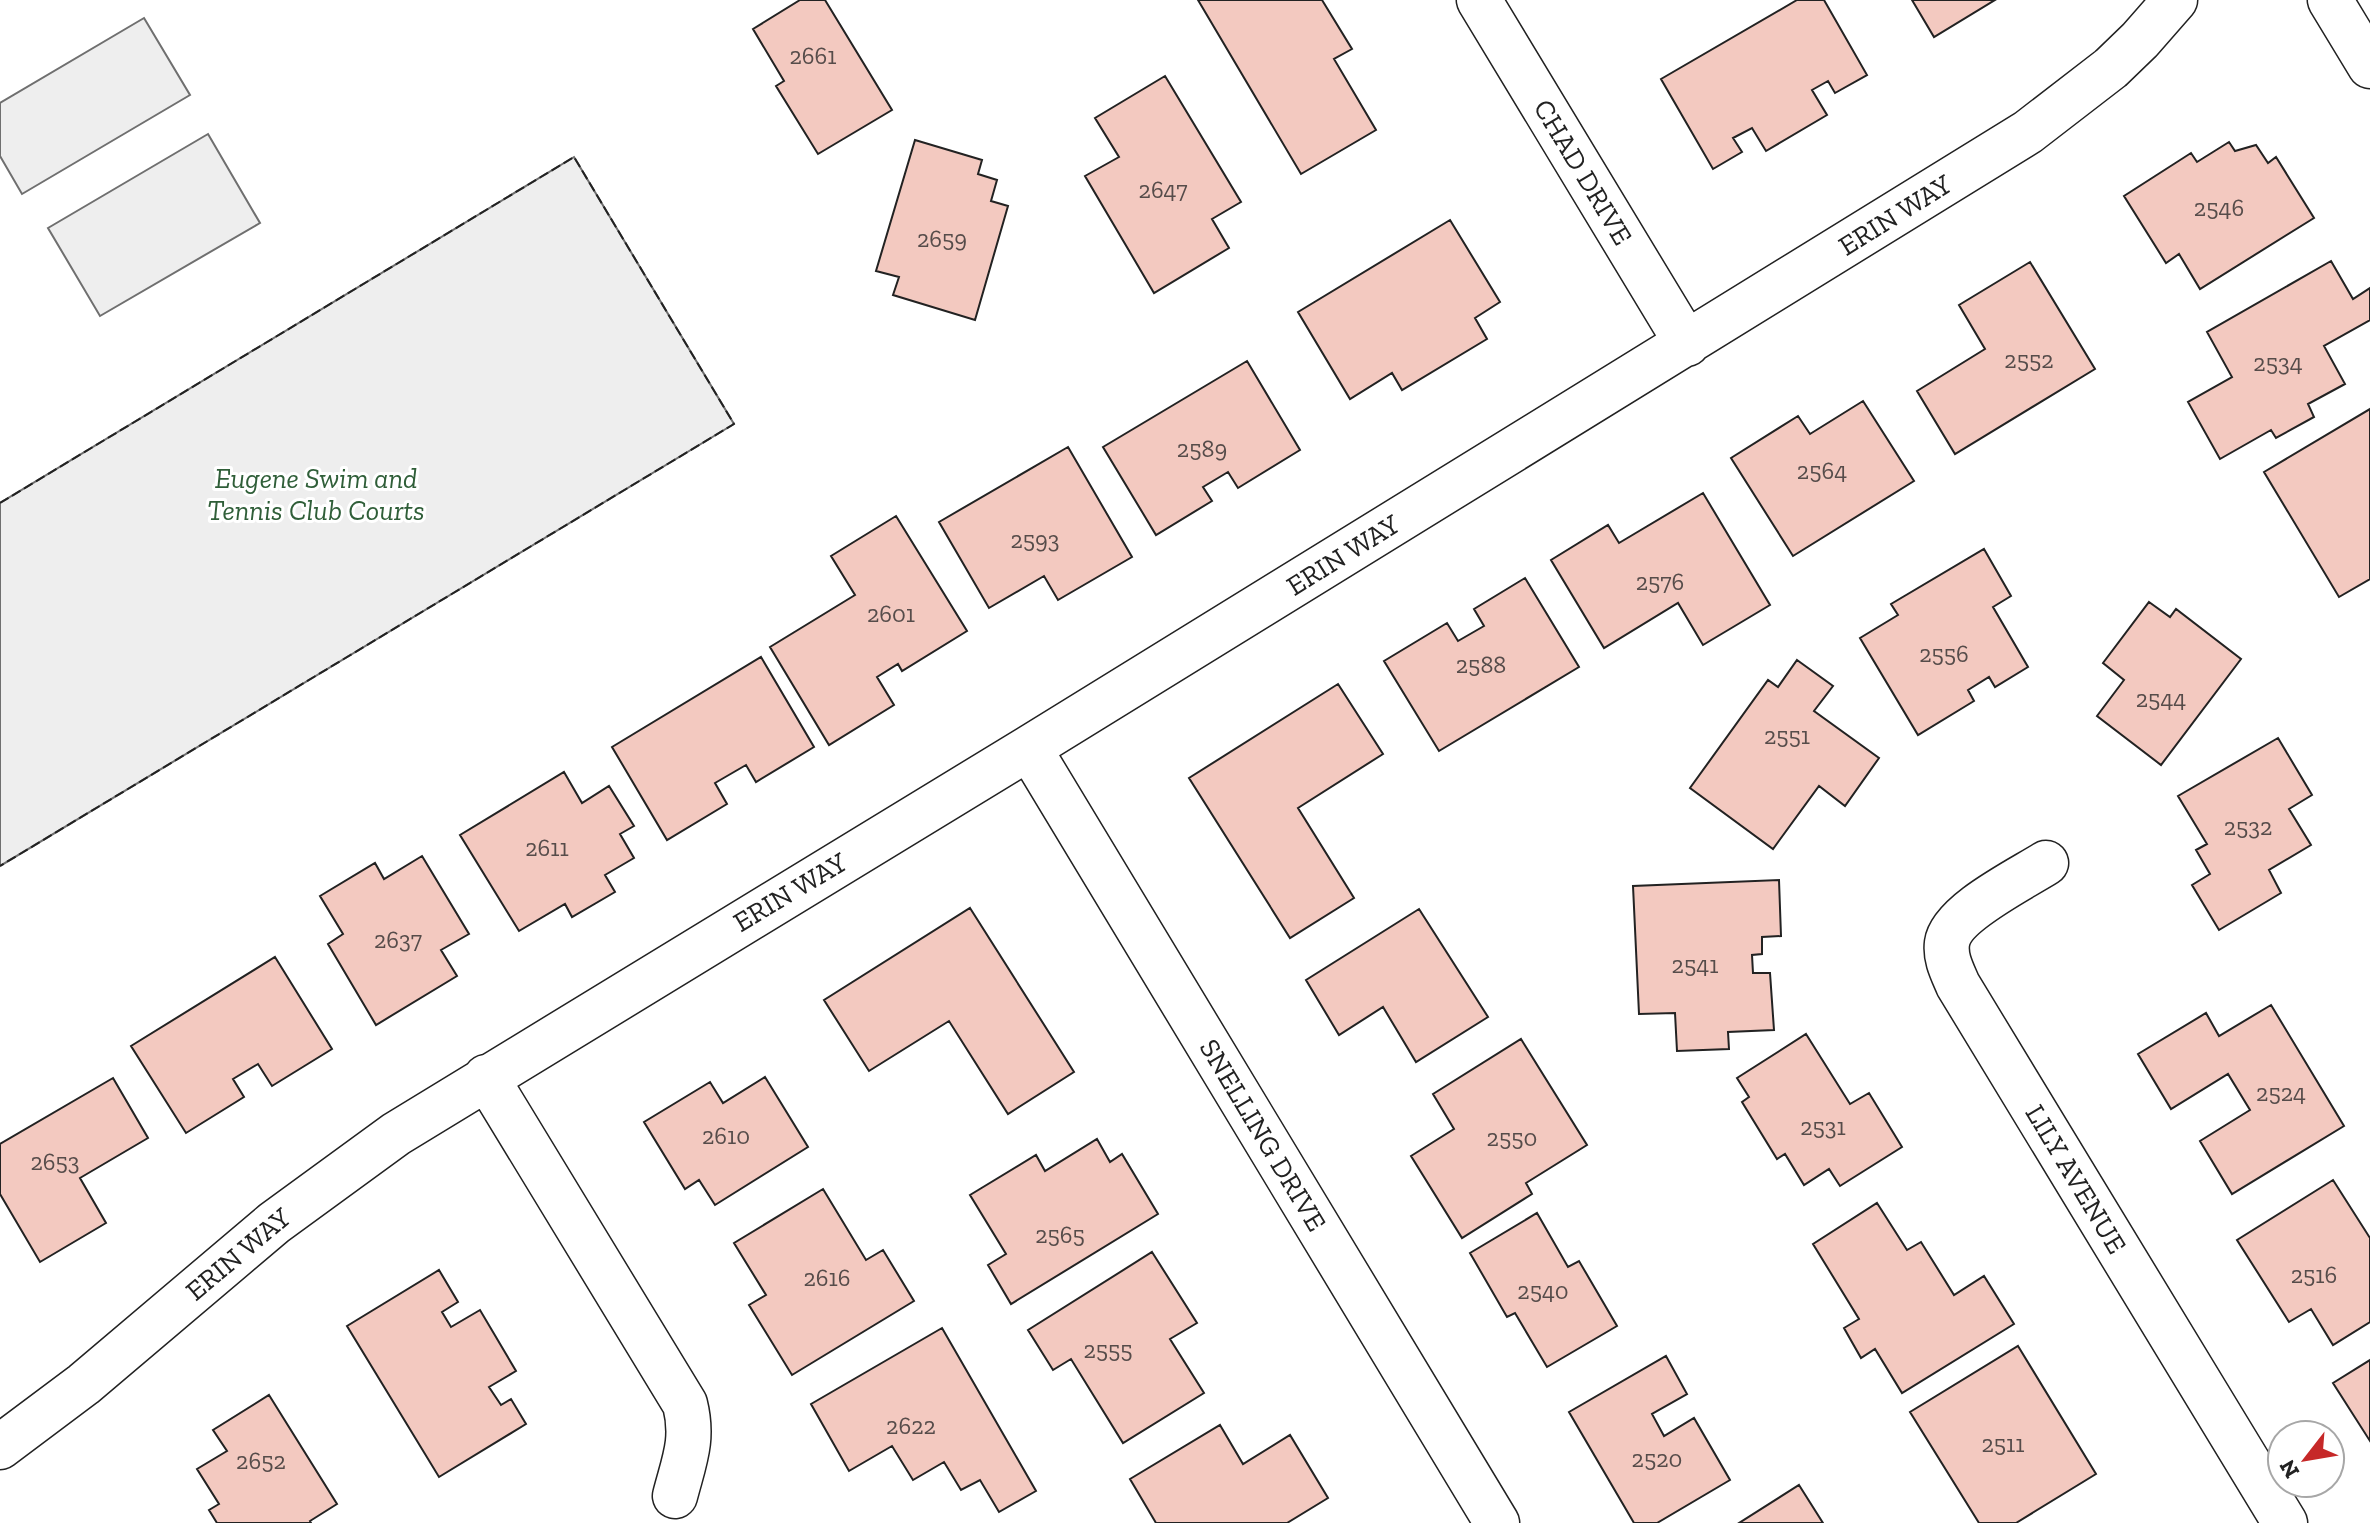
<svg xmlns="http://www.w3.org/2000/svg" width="2370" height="1523" font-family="'Zilla Slab',serif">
<rect width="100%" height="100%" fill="#fff"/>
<!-- green -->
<path fill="#eee" stroke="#6f6f6f" stroke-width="2" d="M144,18L190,95L22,194L0,156V103Z
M208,134L260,223L100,316L48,228Z
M574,157L734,424L0,866V503Z"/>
<!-- building -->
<path fill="#f3c9c0" stroke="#222" stroke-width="2" d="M800,0H825L892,110L818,154L776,86L784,81L753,29Z
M1198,0H1322L1352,49L1334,59L1376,130L1301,174Z
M1797,0H1824L1867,75L1835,93L1828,81L1812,90L1827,115L1766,151L1752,128L1733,138L1742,152L1713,169L1661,79Z
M1912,0H1995L1934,37Z
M1165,76L1241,202L1212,219L1229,248L1154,293L1085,176L1119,157L1095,118Z
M915,140L982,160L978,174L997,180L991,201L1008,206L975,320L893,295L899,277L876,271Z
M2229,142L2235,151L2256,145L2268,163L2276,157L2314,218L2200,289L2179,254L2166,263L2124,196L2191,153L2197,162Z
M1450,220L1500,302L1475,318L1487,339L1402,390L1392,373L1350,399L1298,312Z
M2331,261L2353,299L2370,288V320L2324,346L2345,384L2308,404L2314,417L2276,438L2271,430L2220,459L2188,402L2232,377L2207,332Z
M2030,262L2095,369L1955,454L1917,391L1985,349L1959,305Z
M1247,361L1300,450L1238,488L1228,472L1203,487L1212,501L1156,535L1103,447Z
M1863,401L1914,481L1793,556L1731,458L1798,416L1810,434Z
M2370,409V579L2339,597L2264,472Z
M1068,447L1132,557L1058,600L1044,576L989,608L939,522Z
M1703,493L1770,605L1703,645L1678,603L1604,648L1551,560L1608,525L1619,543Z
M896,516L967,631L902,671L898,664L877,677L894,705L829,745L770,647L855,595L831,556Z
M1984,549L2011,596L1993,607L2028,667L1995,687L1989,677L1968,690L1974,701L1918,735L1860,638L1898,615L1891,604Z
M1525,578L1579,667L1439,751L1384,661L1447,623L1458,641L1484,626L1474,609Z
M2149,602L2170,617L2176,609L2241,659L2161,765L2097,716L2124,680L2103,663Z
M761,657L814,747L756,782L746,765L715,783L727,804L667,840L612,747Z
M1797,660L1833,686L1814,711L1879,758L1845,806L1819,786L1773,849L1690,788L1768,680L1778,687Z
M1338,684L1383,754L1298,808L1354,898L1290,938L1189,778Z
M2278,738L2312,795L2289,809L2311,845L2269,870L2281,893L2219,930L2192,885L2210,874L2196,850L2207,844L2178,796Z
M564,772L582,803L609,786L634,826L620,834L634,858L605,875L615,892L572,917L565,904L519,931L460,835Z
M422,856L469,934L441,950L457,976L376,1025L328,944L343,934L320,896L375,863L384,879Z
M1779,880L1781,936L1762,937V954L1752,955L1753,973H1770L1774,1030L1728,1032L1729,1049L1677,1051L1675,1013L1639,1014L1633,886Z
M970,908L1074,1072L1008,1114L949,1021L869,1071L824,1000Z
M1419,909L1488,1017L1416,1062L1383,1007L1339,1035L1306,980Z
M275,957L332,1049L272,1086L258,1064L233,1079L244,1097L186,1133L131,1046Z
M2271,1005L2344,1126L2232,1194L2200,1141L2250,1110L2228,1074L2171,1109L2138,1054L2206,1013L2219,1036Z
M1806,1034L1850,1104L1869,1093L1902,1147L1840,1186L1829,1169L1804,1185L1785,1154L1777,1159L1742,1102L1749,1097L1737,1078Z
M1521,1039L1587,1145L1526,1183L1532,1194L1462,1238L1411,1156L1454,1129L1433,1094Z
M765,1077L808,1147L715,1205L699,1180L685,1189L644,1122L710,1082L723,1103Z
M113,1078L148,1138L80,1178L106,1223L40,1262L0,1194V1144Z
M1097,1139L1110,1162L1122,1154L1158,1214L1011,1304L988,1265L1006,1254L970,1195L1036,1155L1045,1171Z
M2333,1180L2370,1238V1322L2333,1345L2311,1309L2289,1322L2237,1240Z
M823,1189L866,1260L883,1250L914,1301L792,1375L749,1305L766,1295L734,1243Z
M1877,1203L1907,1250L1921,1242L1954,1295L1984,1276L2014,1324L1902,1393L1875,1349L1861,1358L1844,1328L1859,1319L1813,1244Z
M1537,1213L1568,1267L1579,1261L1617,1326L1547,1367L1515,1313L1507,1317L1470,1253Z
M1152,1252L1197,1323L1170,1339L1204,1393L1123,1443L1071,1359L1053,1370L1028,1330Z
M439,1270L458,1302L442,1312L451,1327L480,1310L516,1371L489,1387L501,1405L511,1399L526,1424L439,1477L347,1326Z
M942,1328L1036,1491L999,1512L980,1480L961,1490L944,1462L913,1480L892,1446L849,1471L811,1404Z
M2018,1346L2096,1474L2016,1523H1979L1910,1412Z
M1666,1356L1687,1394L1652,1414L1664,1436L1694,1418L1730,1480L1657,1523H1634L1569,1412Z
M2370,1360V1441L2333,1383Z
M269,1395L337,1504L310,1521L311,1523H217L209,1510L219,1504L197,1469L227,1451L213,1430Z
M1220,1425L1243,1464L1290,1435L1328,1498L1287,1523H1156L1130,1479Z
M1799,1485L1823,1523H1739Z"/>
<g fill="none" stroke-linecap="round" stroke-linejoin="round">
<defs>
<path id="street" d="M1479,0L1687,344
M2330,0L2370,66
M1029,748L1497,1523
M2046,863C2021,879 1951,913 1947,943C1945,958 1952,971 1958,985L2285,1523
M486,1077L685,1404C694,1440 684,1461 675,1496
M0,1447L84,1384L274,1223L396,1134L1029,748L2028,132L2111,68L2140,40L2175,0"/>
</defs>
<!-- street casing -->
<use href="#street" stroke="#222" stroke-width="47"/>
<!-- street -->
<use href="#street" stroke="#fff" stroke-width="44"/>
<!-- fence -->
<path stroke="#222" stroke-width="2" stroke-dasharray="10 4" stroke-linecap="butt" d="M0,503L574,157L734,424L0,866"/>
</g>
<g text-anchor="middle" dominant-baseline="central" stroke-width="6" stroke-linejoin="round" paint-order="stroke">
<!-- number labels -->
<g font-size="24" fill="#564c4a">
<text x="813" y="55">2661</text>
<text x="1163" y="189">2647</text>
<text x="2219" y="207">2546</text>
<text x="942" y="238">2659</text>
<text x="2029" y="359">2552</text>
<text x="2278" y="362">2534</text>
<text x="1202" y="448">2589</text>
<text x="1822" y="470">2564</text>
<text x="1035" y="539">2593</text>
<text x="1660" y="581">2576</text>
<text x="891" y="613">2601</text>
<text x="1944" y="653">2556</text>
<text x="1481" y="664">2588</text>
<text x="2161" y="698">2544</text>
<text x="1787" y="735">2551</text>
<text x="2248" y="826">2532</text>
<text x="547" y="847">2611</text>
<text x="398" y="939">2637</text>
<text x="1695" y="964">2541</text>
<text x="2281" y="1092">2524</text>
<text x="1823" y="1126">2531</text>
<text x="726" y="1135">2610</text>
<text x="1512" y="1137">2550</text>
<text x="55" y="1161">2653</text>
<text x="1060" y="1234">2565</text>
<text x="2314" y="1274">2516</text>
<text x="827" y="1277">2616</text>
<text x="1543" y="1290">2540</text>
<text x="1108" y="1349">2555</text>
<text x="911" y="1425">2622</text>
<text x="2003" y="1443">2511</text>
<text x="1657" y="1458">2520</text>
<text x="261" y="1460">2652</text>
</g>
<!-- street labels -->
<g font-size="28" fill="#222" stroke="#fff">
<text transform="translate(1583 172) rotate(59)">CHAD DRIVE</text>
<text transform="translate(1895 215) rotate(-32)">ERIN WAY</text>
<text transform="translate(1343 555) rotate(-32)">ERIN WAY</text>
<text transform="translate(790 892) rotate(-31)">ERIN WAY</text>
<text transform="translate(1263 1135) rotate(59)">SNELLING DRIVE</text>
<text transform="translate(2076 1179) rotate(59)">LILY AVENUE</text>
<text transform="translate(238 1254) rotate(-40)">ERIN WAY</text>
</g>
<!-- park labels -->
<g font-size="28" font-style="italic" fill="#2f5e38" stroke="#fff">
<text x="316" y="478">Eugene Swim and<tspan x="316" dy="32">Tennis Club Courts</tspan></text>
</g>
</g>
<!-- north arrow -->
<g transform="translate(2306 1459) rotate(239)"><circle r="38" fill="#ffffff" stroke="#a7a7a7" stroke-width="2"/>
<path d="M0-6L14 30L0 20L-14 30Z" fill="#c62828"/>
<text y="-12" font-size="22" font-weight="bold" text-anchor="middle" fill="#222222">N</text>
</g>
</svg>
